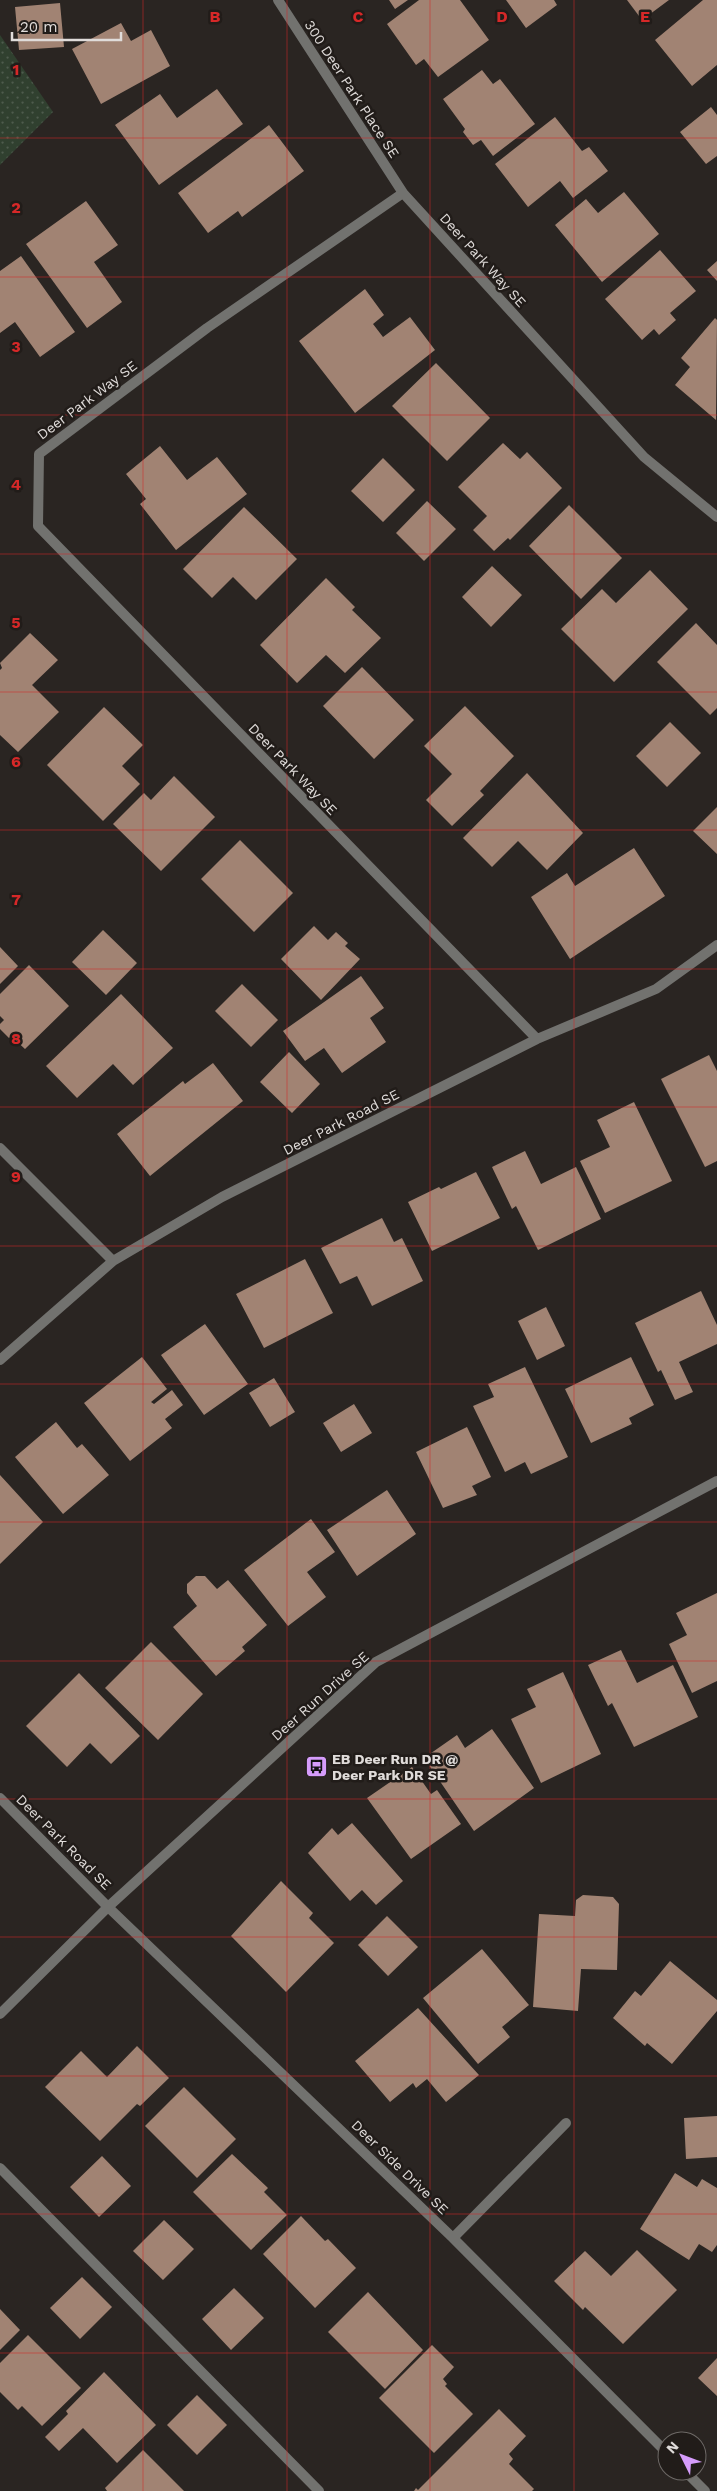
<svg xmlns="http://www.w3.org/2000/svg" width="717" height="2491" font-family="'Work Sans',sans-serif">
<defs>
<pattern id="park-dots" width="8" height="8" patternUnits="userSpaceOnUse" patternTransform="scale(1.25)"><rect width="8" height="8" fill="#30402f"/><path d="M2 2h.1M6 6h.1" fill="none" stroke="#4e5b4d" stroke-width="1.8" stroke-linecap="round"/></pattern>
</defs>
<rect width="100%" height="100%" fill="#2a2522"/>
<!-- park -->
<path fill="url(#park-dots)" d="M0,35L53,112L0,165Z"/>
<!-- building -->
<path fill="#a18373" d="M389,0H408L395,9Z
M419,0H460L489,40L438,77L424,59L416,65L387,24Z
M506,0H554L557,5L526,28Z
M627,0H669L642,20Z
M703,0H717V65L692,86L655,40Z
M60,3L64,47L19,50L15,7Z
M121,23L131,41L151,30L170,66L101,104L72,49Z
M482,70L493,84L500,79L535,124L493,156L481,140L473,145L463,132L465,129L443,99Z
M217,89L243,124L159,185L115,125L160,94L177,118Z
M711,107L717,115V156L706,164L680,132Z
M555,117L582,151L589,147L608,171L573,198L560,181L528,207L495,164Z
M269,125L304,171L242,217L238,211L208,233L178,193Z
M624,192L659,234L602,282L555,225L586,199L598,213Z
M86,201L118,245L94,262L122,302L87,328L26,244Z
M660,250L696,291L670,313L676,320L659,335L654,329L642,340L605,299Z
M21,256L75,332L40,357L15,322L0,333V271Z
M717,261V281L707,270Z
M365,289L384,315L373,324L383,337L410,317L435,350L355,413L299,341Z
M715,318L717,320L716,420L675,385L690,367L681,358Z
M436,363L490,418L447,461L392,406Z
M503,443L520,459L527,452L562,488L510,540L508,538L494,551L473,530L487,516L458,487Z
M160,446L187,480L217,457L247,494L176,550L140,504L146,499L126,474Z
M383,458L415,490L383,522L351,491Z
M427,501L456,529L424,561L396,533Z
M569,505L622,558L581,599L529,546Z
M244,507L297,559L256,600L233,577L212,598L183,569Z
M492,566L522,595L491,627L462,597Z
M650,570L688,609L614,682L561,629L602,589L616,603Z
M326,578L355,607L352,610L381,638L345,673L326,655L297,683L260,645Z
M696,623L717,645V708L710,715L657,662Z
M30,633L58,660L32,685L59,712L18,752L0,735V670L2,668L0,663Z
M362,667L414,720L374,759L323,706Z
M465,706L514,756L480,791L484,795L452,826L426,800L452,774L424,746Z
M104,707L143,745L122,766L140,784L103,821L47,765Z
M670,722L701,753L667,787L636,756Z
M527,773L583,833L547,870L518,841L492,867L463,838Z
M174,776L215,817L161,871L113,824L144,793L151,800Z
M717,807V854L693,831Z
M240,840L293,893L254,932L201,879Z
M634,848L665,896L570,959L531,897L567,873L575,886Z
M314,926L328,940L336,932L348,943L345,946L360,959L321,1000L281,959Z
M103,930L137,963L106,995L72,962Z
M0,947L18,966L0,984Z
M29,965L69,1006L25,1049L11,1036L9,1038L0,1029V1024L4,1020L0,1016V994Z
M361,976L384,1008L370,1018L386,1042L342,1073L324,1048L305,1061L283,1031Z
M242,984L278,1020L251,1047L215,1011Z
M121,994L173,1048L133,1085L113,1064L77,1098L46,1066Z
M289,1052L320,1084L292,1113L260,1082Z
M709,1055L717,1071V1161L705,1167L661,1079Z
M213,1063L243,1101L150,1176L117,1134L183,1081L185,1084Z
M634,1102L672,1181L605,1213L580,1161L610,1147L597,1120Z
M525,1151L541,1184L576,1167L601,1219L538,1250L516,1206L512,1209L492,1167Z
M476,1172L500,1218L432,1251L408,1202L439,1187L441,1189Z
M382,1218L394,1242L402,1238L423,1281L372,1306L357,1276L340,1284L321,1248Z
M305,1259L333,1313L264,1348L236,1294Z
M701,1291L717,1325V1344L679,1362L693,1392L675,1400L661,1370L658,1372L635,1323Z
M546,1307L565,1346L537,1360L518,1321Z
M205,1324L248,1384L204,1415L161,1355Z
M142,1357L167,1389L151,1402L154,1404L172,1390L183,1405L165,1419L172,1428L130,1461L84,1403Z
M631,1357L654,1405L629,1418L632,1424L591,1443L565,1389Z
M525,1367L568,1457L531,1474L525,1462L505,1472L473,1406L494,1397L488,1384Z
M274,1378L295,1412L270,1427L249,1393Z
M354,1404L372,1433L341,1452L323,1423Z
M56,1422L77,1448L82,1444L109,1475L63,1514L15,1457Z
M467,1427L491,1477L472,1486L477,1495L443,1508L416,1452Z
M0,1475L43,1522L0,1564Z
M387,1490L416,1534L357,1576L327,1530Z
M311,1519L335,1552L307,1572L326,1597L288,1626L244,1570Z
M196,1576H205L217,1589L228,1580L267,1625L242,1647L245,1651L216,1676L173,1627L197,1606L187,1593V1584Z
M717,1593V1681L692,1693L669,1644L687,1635L676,1613Z
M151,1642L203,1694L158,1740L105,1688Z
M621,1650L637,1683L673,1665L698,1717L634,1747L612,1703L608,1706L588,1665Z
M563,1672L601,1754L541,1783L511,1719L536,1707L527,1689Z
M79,1673L140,1736L111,1764L90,1743L67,1767L26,1726Z
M492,1729L534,1788L474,1831L424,1758L457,1735L465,1748Z
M412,1767L431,1794L437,1790L461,1824L411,1859L367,1798Z
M352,1823L403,1881L376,1905L362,1890L350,1901L308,1853L332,1828L338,1835Z
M281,1881L313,1913L309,1918L334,1943L286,1992L231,1936Z
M583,1895L613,1897L619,1904L617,1970L581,1969L578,2011L533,2007L539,1914L575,1916L576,1900Z
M387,1916L418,1947L388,1976L358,1945Z
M482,1949L529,2005L502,2027L510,2037L478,2064L423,1998Z
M670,1961L717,2000V2011L672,2064L647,2043L645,2046L613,2018L635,1991L641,1996Z
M418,2008L479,2075L446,2102L427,2079L416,2088L413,2083L390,2102L355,2061Z
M137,2046L169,2078L140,2106L137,2104L100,2141L45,2087L81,2051L107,2077Z
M184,2087L236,2139L197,2178L145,2126Z
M717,2116V2157L686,2159L684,2118Z
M232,2154L268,2188L264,2192L287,2215L251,2250L193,2192Z
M102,2156L131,2186L99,2217L70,2187Z
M675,2173L697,2187L702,2179L717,2188V2245L712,2252L699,2244L689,2260L640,2229Z
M301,2216L325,2241L328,2239L356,2268L315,2308L263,2254Z
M164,2220L194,2249L163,2280L133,2251Z
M637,2250L677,2290L623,2344L585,2307L583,2310L554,2281L585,2251L611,2276Z
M82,2277L112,2307L80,2339L50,2308Z
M234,2288L264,2318L231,2350L202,2319Z
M368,2292L423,2350L385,2389L328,2332Z
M0,2309L20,2330L0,2350Z
M28,2335L81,2388L42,2426L22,2406L18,2410L0,2392V2363Z
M432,2345L454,2367L443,2379L447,2384L445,2386L473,2414L434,2453L379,2398Z
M717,2358V2396L698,2378Z
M104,2372L156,2425L117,2463L83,2428L59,2451L45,2437L68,2414L66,2411Z
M197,2395L227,2425L197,2455L167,2425Z
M499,2409L526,2436L509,2454L513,2459L509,2464L534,2489L532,2491H414L416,2488L418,2490Z
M143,2450L184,2491H107L105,2488Z"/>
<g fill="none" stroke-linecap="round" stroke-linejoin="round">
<!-- service -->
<path stroke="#72726f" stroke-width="10" d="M0,2168L319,2491"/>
<!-- minor -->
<path stroke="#72726f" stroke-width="10" d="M278,0L403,193
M537,1039L38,526L39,454L207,328L403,193L644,457L717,517
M0,1148L113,1261
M0,1360L113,1261L222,1197L537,1039L656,989L717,945
M0,1798L108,1907L453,2238L667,2453
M453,2238L566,2123
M685,2471L705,2491"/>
<!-- tertiary -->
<path stroke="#72726f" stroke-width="10" d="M0,2014L108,1907L376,1662L717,1481"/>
</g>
<!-- grid -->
<path fill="none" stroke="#d62828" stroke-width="1" stroke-opacity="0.55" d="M143,0V2491M287,0V2491M430,0V2491M574,0V2491M0,138H717M0,277H717M0,415H717M0,554H717M0,692H717M0,830H717M0,969H717M0,1107H717M0,1246H717M0,1384H717M0,1522H717M0,1661H717M0,1799H717M0,1937H717M0,2076H717M0,2214H717M0,2353H717"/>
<!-- icons -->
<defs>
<symbol id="bus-square" viewBox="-11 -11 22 22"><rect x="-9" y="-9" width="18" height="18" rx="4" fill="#d59cfb" stroke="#211c19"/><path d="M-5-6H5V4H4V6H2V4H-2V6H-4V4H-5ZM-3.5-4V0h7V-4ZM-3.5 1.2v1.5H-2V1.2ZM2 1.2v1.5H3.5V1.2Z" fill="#111"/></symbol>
</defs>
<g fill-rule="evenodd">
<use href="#bus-square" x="304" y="1754" width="25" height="25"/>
</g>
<g text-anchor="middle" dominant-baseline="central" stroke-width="5" stroke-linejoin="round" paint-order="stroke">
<!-- street labels -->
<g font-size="14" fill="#e0dcda" stroke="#211c19">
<text transform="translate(352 89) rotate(57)">300 Deer Park Place SE</text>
<text transform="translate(483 260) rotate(48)">Deer Park Way SE</text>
<text transform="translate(87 400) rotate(-37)">Deer Park Way SE</text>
<text transform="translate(293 769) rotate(46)">Deer Park Way SE</text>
<text transform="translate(341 1122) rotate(-27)">Deer Park Road SE</text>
<text transform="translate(320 1696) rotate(-42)">Deer Run Drive SE</text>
<text transform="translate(64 1842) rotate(45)">Deer Park Road SE</text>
<text transform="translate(400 2167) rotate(44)">Deer Side Drive SE</text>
</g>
<!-- poi labels -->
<g font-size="14" font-weight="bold" fill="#e0dcda" stroke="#211c19" text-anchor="start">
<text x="332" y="1759">EB Deer Run DR @<tspan x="332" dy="16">Deer Park DR SE</tspan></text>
</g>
</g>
<g font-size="16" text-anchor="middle" font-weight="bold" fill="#d62828" stroke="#211c19" stroke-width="5" stroke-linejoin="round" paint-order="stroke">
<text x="215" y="22">B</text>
<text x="358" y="22">C</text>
<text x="502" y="22">D</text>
<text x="645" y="22">E</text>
<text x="16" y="75">1</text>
<text x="16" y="213">2</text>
<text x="16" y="352">3</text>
<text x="16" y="490">4</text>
<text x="16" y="628">5</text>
<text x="16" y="767">6</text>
<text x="16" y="905">7</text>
<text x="16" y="1044">8</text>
<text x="16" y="1182">9</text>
</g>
<!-- north arrow -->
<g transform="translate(682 2456) rotate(312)"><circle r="24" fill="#211c19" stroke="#6d6966"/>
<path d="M0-4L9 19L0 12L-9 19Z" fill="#d59cfb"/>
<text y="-8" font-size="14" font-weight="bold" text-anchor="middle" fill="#e0dcda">N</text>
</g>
<!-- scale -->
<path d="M12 32v8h109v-8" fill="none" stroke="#e0dcda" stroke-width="2.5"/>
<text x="20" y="32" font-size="15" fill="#e0dcda" stroke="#211c19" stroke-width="4" paint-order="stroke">20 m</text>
</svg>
